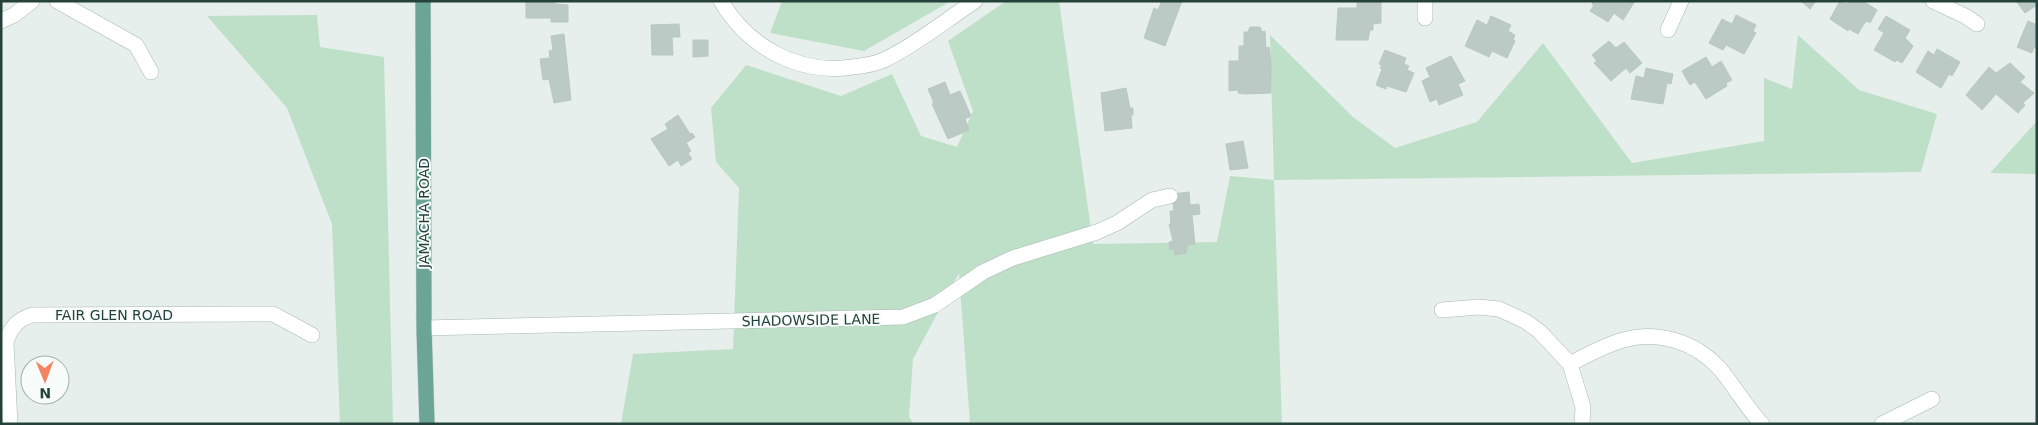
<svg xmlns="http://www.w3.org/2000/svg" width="2038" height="425" font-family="'DejaVu Sans',sans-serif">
<rect width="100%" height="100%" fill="#e6efeb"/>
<!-- green -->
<path fill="#bfe0c8" d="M782,1H951L864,51L770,33Z
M1006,1H1059L1093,244L1217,242L1230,176L1274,180L1270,35L1353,117L1395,148L1477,122L1543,43L1632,163L1764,141V78L1792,89L1798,35L1859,90L1937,114L1921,172L1274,180L1282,424H970L959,273L913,359L909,417L914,424H621L633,354L733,349L739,188L716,162L711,108L746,65L841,96L892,74L921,136L957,147L973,111L948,41Z
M317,15L320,47L384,57L393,424H340L332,224L287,108L207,16Z
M2037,121V174L1990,173Z"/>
<!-- building -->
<path fill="#bbcac4" stroke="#b8c9c2" d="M526,1H555V4L568,5V22H551V18H526Z
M1162,1H1182L1165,46L1144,38L1154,8L1158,10Z
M1593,1H1635L1623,20L1614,13L1608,22L1590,11L1594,5L1592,4Z
M1801,1H1816L1810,9Z
M1840,1L1847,4L1849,1H1863L1877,10L1870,23L1867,21L1864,24L1858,34L1849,29L1848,31L1830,19Z
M2016,1H2035L2037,5L2025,13Z
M1357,2H1381V23L1373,24V30H1370L1368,40H1336L1338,8H1357Z
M1736,15L1756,25L1753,31L1756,33L1744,54L1726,45L1723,50L1709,43L1722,19L1732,24Z
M1491,16L1511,25L1508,31L1515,35L1513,40L1515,41L1507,58L1492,51L1489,57L1465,46L1477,20L1487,25Z
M1886,16L1910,30L1905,38L1913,46L1902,63L1897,60L1895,62L1874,50L1884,33L1878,29Z
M2028,21L2037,25V48L2034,47L2032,53L2017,47Z
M679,24L680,37H672L673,55H652L651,25Z
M1250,27H1260L1262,32L1265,31L1266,48L1269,47L1271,63V93L1244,94L1238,93V90L1229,91V61H1239V46H1244V32H1248Z
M564,34L571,100L554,103L549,79L543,80L540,59L550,58L549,51L553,50L551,36Z
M693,40H708V56L693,57Z
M1609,41L1616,48L1624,42L1642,63L1630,73L1626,68L1611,81L1594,63L1597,61L1592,55Z
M1937,49L1960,62L1952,76L1949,74L1941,88L1916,72L1928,51L1934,55Z
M1385,50L1406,58L1404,64L1409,66L1407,70L1414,73L1406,92L1387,86L1386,89L1376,85L1382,69L1380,68L1382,65L1379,64Z
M1451,56L1465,81L1458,84L1463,95L1439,105L1437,99L1430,102L1422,81L1430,77L1426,68Z
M1706,57L1712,67L1721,61L1732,80L1726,83L1727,86L1706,99L1695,82L1690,85L1682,71Z
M2010,63L2025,77L2020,82L2034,93L2023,103L2025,105L2018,113L1996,94L1982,110L1966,95L1989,67L1996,73Z
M1646,68L1673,74L1671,84L1667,83L1663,104L1631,99L1636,76L1644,78Z
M945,82L950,95L960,91L971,116L965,119L969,130L948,139L932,104L934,103L928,89Z
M1126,88L1130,108H1133V115H1131L1132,128L1105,131L1101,93Z
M678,115L690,134L692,133L695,137L686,143L691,151L688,153L692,159L681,166L678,160L669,166L651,139L668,129L665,124Z
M1243,141L1248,168L1230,170L1226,144Z
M1189,192L1190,205L1199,204L1200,214L1192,215L1195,244L1188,245L1186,253L1175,255L1174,249L1170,250L1169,242L1173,241L1169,224H1171L1170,211H1174L1172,194Z"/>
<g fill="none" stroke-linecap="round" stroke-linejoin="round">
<defs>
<path id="minor" d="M57,1L136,45L151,72
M721,1C748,47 799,75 852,67C863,66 876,64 886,59C917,44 946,20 975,1
M1425,1V18
M1933,1L1965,16L1977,24
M1,21L14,15L32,1
M1668,30L1681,1
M1442,310L1479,307L1499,309L1525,321L1539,331L1570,364L1583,407L1582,424
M424,328L903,317L935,305L983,272L1013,258L1097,232L1117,223L1152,200L1170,196
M1570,364C1587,355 1605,345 1623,340C1658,330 1696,342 1720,369C1735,387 1746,407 1762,424
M10,424L6,342C11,327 17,320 32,315L273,314L312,335
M1882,424L1932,399"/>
<path id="major" d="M423,1L424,328L427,424"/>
</defs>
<!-- minor casing -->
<use href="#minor" stroke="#a8b8b2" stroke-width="16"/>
<!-- major casing -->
<use href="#major" stroke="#c2cac8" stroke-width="16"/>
<!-- minor -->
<use href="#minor" stroke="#fff" stroke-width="15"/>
<!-- major -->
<use href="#major" stroke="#6aa596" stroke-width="15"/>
</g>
<g text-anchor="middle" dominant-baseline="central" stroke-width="4" stroke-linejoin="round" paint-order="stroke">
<!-- street labels -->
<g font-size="14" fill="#24423a" stroke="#f7fbf9">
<text transform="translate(424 213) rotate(-90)">JAMACHA ROAD</text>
<text x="114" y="315">FAIR GLEN ROAD</text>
<text transform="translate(811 320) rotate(-1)">SHADOWSIDE LANE</text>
</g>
</g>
<!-- border -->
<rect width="2038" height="425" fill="none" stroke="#24423a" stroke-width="5"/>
<!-- north arrow -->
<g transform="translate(45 380) rotate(179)"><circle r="24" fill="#f7fbf9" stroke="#a3b1ad"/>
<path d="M0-4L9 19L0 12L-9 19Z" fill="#f4845f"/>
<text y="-8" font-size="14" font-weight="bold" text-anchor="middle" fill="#24423a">N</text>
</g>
</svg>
